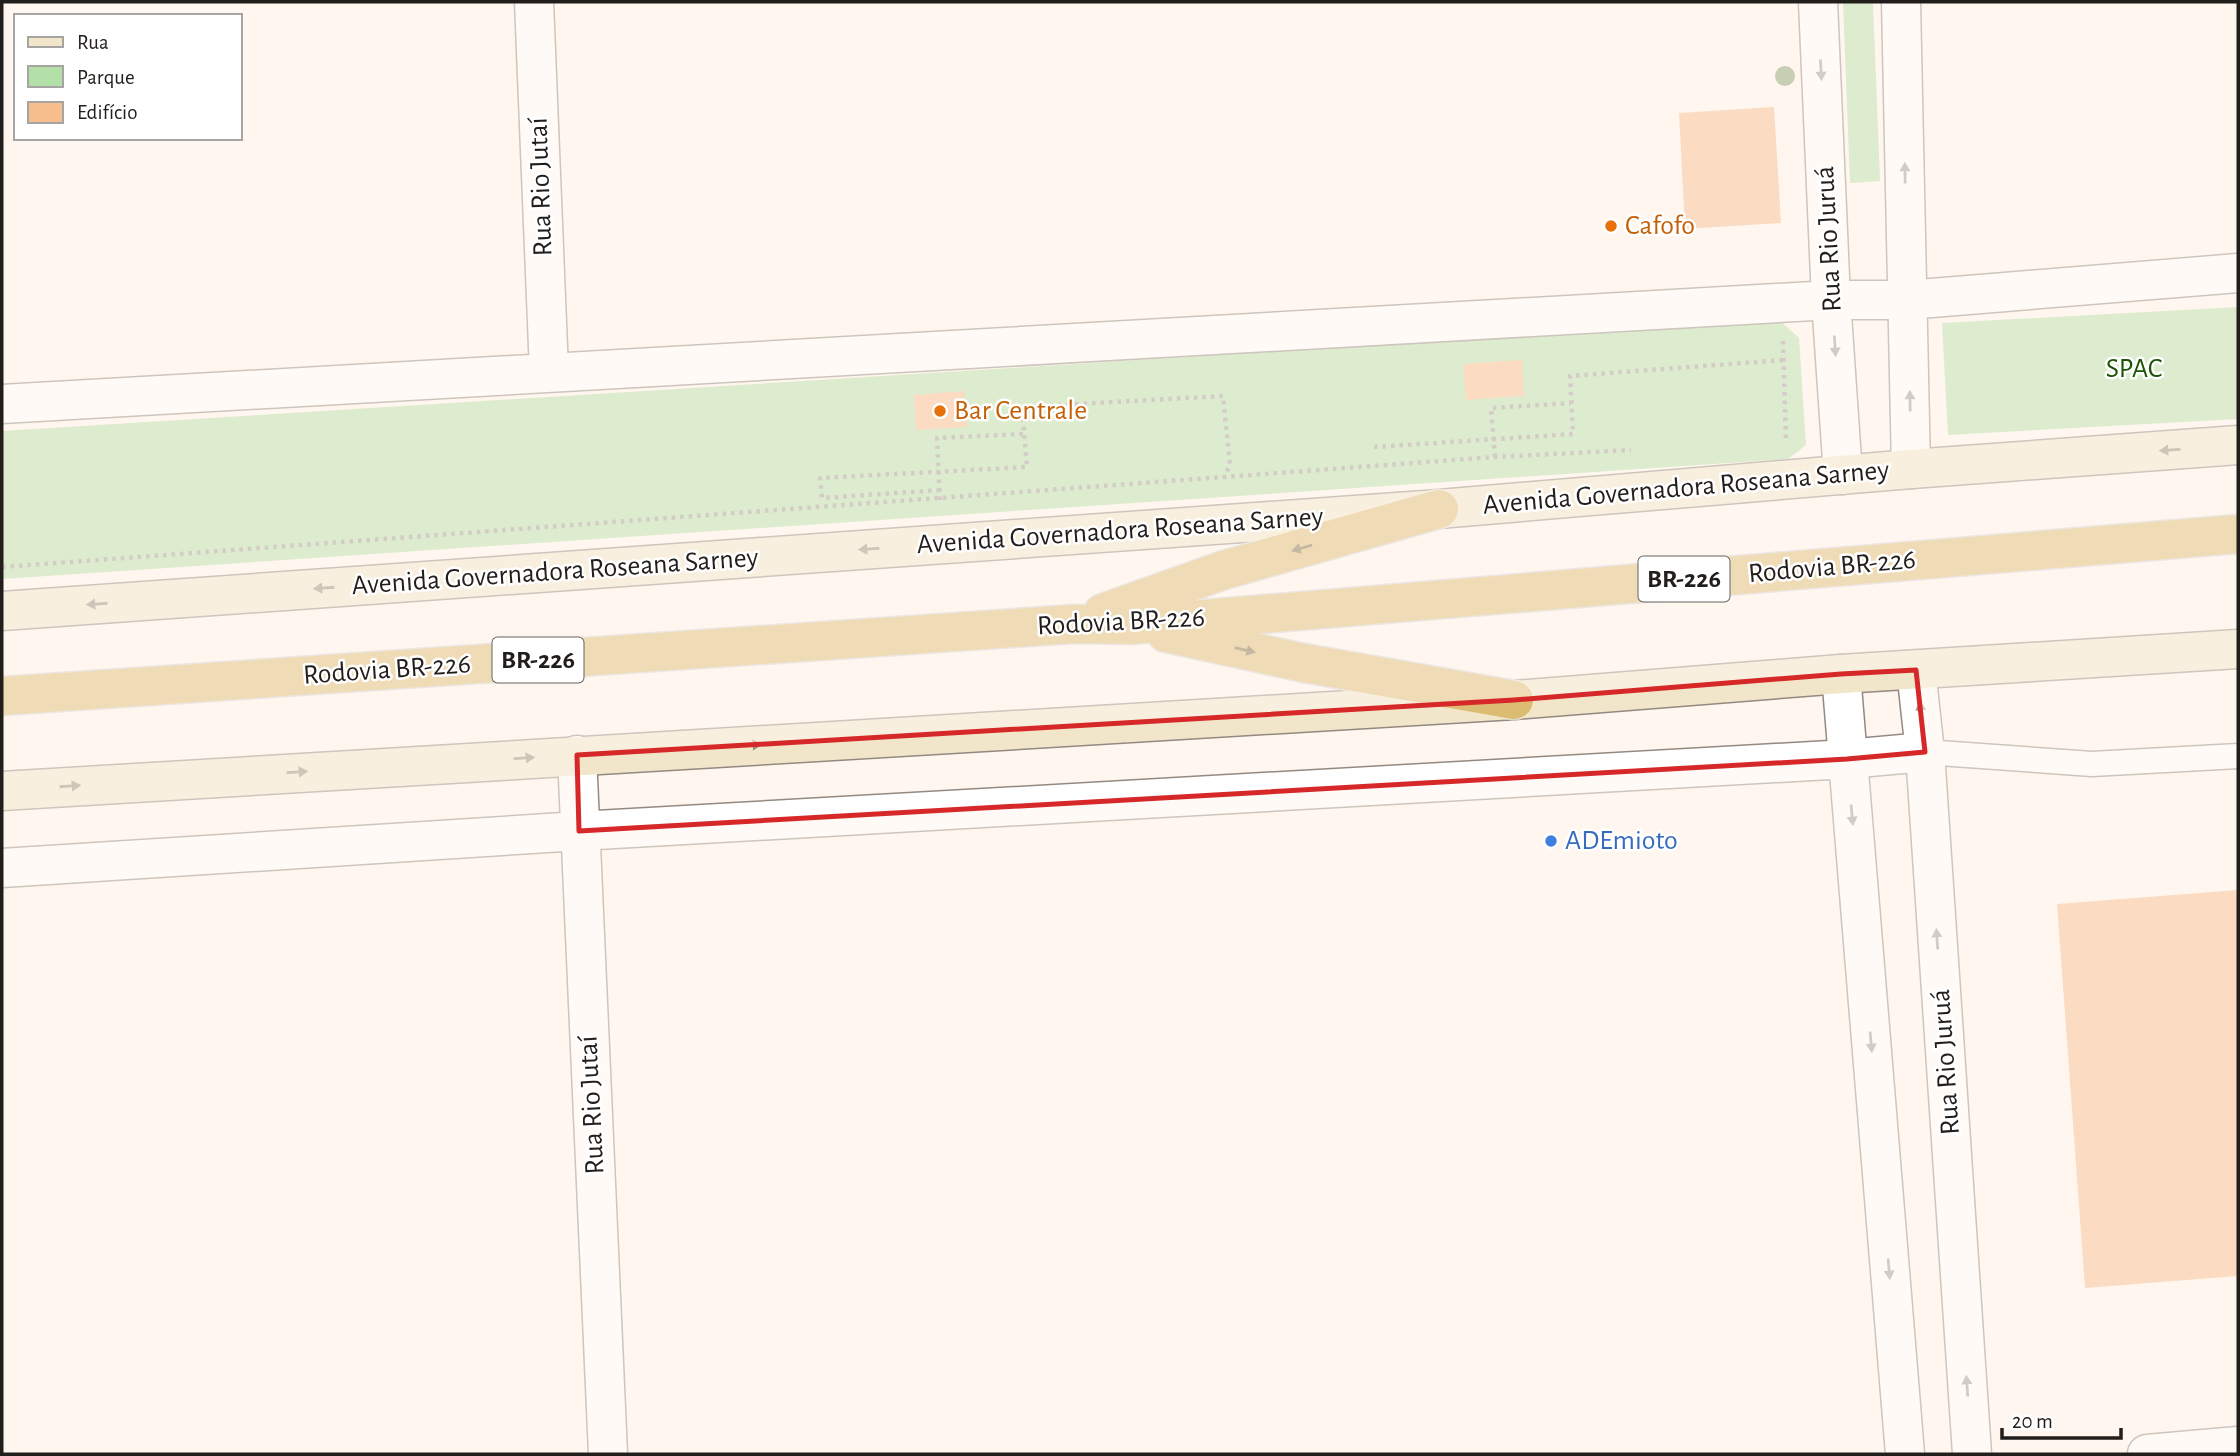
<svg xmlns="http://www.w3.org/2000/svg" width="2240" height="1456" font-family="'Alegreya Sans',sans-serif">
<rect width="100%" height="100%" fill="#fff6ef"/>
<!-- green -->
<path fill="#b3dfa8" d="M1843,2H1873L1880,181L1850,183Z
M2238,307V419L1948,435L1942,323Z
M1779,320L1799,338L1806,445L1788,459L2,579V431Z"/>
<!-- building -->
<path fill="#f6bd8d" d="M1774,107L1781,223L1685,229L1679,113Z
M1522,360L1524,396L1466,400L1463,364Z
M964,391L967,427L916,430L914,395Z
M2238,890V1276L2085,1288L2057,904Z"/>
<g fill="none" stroke-linecap="round" stroke-linejoin="round">
<defs>
<path id="service" d="M1925,752L2092,764L2238,756"/>
<path id="minor" d="M534,2L549,372
M1818,2L1831,300L1843,475
M1901,2L1911,469
M2,404L1831,300H1907L2238,273
M1916,670L1925,752L1972,1454
M1841,674L1905,1454
M577,755L608,1454
M2,868L579,831L1847,759L1925,752
M2147,1454L2238,1446"/>
<path id="secondary" d="M2,611L1439,509L1911,469L2238,445
M2,791L1514,700L1841,674L2238,649"/>
<path id="trunk" d="M1103,613L1224,570L1439,509
M1166,633L1304,663L1514,700
M2,696L1074,624L1130,625L2238,534"/>
</defs>
<!-- service casing -->
<use href="#service" stroke="#938981" stroke-width="27"/>
<!-- minor casing -->
<use href="#minor" stroke="#938981" stroke-width="41"/>
<!-- secondary casing -->
<use href="#secondary" stroke="#938981" stroke-width="41"/>
<!-- trunk casing -->
<use href="#trunk" stroke="#d7d6d6" stroke-width="41"/>
<!-- path -->
<path stroke="#a09994" stroke-width="4.5" stroke-dasharray="3.5 5" stroke-linecap="butt" d="M1783,341L1786,441
M1374,447L1573,434L1570,376L1783,360
M1495,457L1491,408L1571,403
M940,490L822,498L820,478L1027,467L1022,407L1223,396L1230,464L1224,478
M940,500L937,438L1024,434
M2,567L1495,457L1631,450"/>
<!-- service -->
<use href="#service" stroke="#fff" stroke-width="24"/>
<!-- minor -->
<use href="#minor" stroke="#fff" stroke-width="38"/>
<!-- secondary -->
<use href="#secondary" stroke="#f2e6ca" stroke-width="38"/>
<!-- trunk -->
<use href="#trunk" stroke="#dcbc73" stroke-width="38"/>
</g>
<!-- trees -->
<circle fill="#829d6e" cx="1785" cy="76" r="10"/>
<!-- one-way arrows -->
<defs><path id="oneway-solid" d="M-6-.8H1V-3.2L6.5 0L1 3.2V.8H-6Z" transform="scale(1.75)"/></defs>
<g fill="#9c9a98">
<use href="#oneway-solid" transform="translate(1821 70) rotate(87)"/>
<use href="#oneway-solid" transform="translate(1905 173) rotate(-91)"/>
<use href="#oneway-solid" transform="translate(1835 346) rotate(86)"/>
<use href="#oneway-solid" transform="translate(1910 401) rotate(-91)"/>
<use href="#oneway-solid" transform="translate(1921 712) rotate(-96)"/>
<use href="#oneway-solid" transform="translate(1852 815) rotate(85)"/>
<use href="#oneway-solid" transform="translate(1937 939) rotate(-94)"/>
<use href="#oneway-solid" transform="translate(1871 1042) rotate(85)"/>
<use href="#oneway-solid" transform="translate(1889 1269) rotate(85)"/>
<use href="#oneway-solid" transform="translate(1967 1386) rotate(-94)"/>
</g>
<g fill="#948c7b">
<use href="#oneway-solid" transform="translate(2170 450) rotate(176)"/>
<use href="#oneway-solid" transform="translate(869 549) rotate(176)"/>
<use href="#oneway-solid" transform="translate(324 588) rotate(176)"/>
<use href="#oneway-solid" transform="translate(97 604) rotate(176)"/>
<use href="#oneway-solid" transform="translate(751 745) rotate(-3)"/>
<use href="#oneway-solid" transform="translate(524 758) rotate(-4)"/>
<use href="#oneway-solid" transform="translate(297 772) rotate(-4)"/>
<use href="#oneway-solid" transform="translate(70 786) rotate(-4)"/>
</g>
<g fill="#7f6d47">
<use href="#oneway-solid" transform="translate(1302 548) rotate(164)"/>
<use href="#oneway-solid" transform="translate(1245 650) rotate(13)"/>
</g>
<!-- marked area -->
<path d="M0 0H2240V1456H0ZM1916,670L1925,752L1847,759L579,831L577,755L1514,700L1841,674Z" fill="#fff6ef" fill-opacity=".55" fill-rule="evenodd"/>
<path fill="none" stroke="#d62828" stroke-width="5" stroke-linejoin="round" d="M1916,670L1925,752L1847,759L579,831L577,755L1514,700L1841,674Z"/>
<!-- markers -->
<g fill="#e8710a" stroke="#fff" stroke-width="2.5">
<circle cx="1611" cy="226" r="7"/>
<circle cx="940" cy="411" r="7"/>
</g>
<circle fill="#3f7fe0" stroke="#fff" stroke-width="2.5" cx="1551" cy="841" r="7"/>
<g text-anchor="middle" dominant-baseline="central" stroke-width="5" stroke-linejoin="round" paint-order="stroke">
<!-- shield labels -->
<g fill="#fff" stroke="#64625f" stroke-width="2">
<rect x="1638.5" y="556.5" width="91" height="45" rx="5"/>
<rect x="492.5" y="637.5" width="91" height="45" rx="5"/>
</g>
<g font-size="26" font-weight="bold" fill="#221e1b">
<text x="1684" y="579">BR-226</text>
<text x="538" y="660">BR-226</text>
</g>
<!-- street labels -->
<g font-size="28" fill="#221e1b" stroke="#fff">
<text transform="translate(541 187) rotate(-92)">Rua Rio Jutaí</text>
<text transform="translate(1829 239) rotate(-93)">Rua Rio Juruá</text>
<text transform="translate(1686 488) rotate(-5)">Avenida Governadora Roseana Sarney</text>
<text transform="translate(1120 531) rotate(-4)">Avenida Governadora Roseana Sarney</text>
<text transform="translate(1832 567) rotate(-5)">Rodovia BR-226</text>
<text transform="translate(555 572) rotate(-4)">Avenida Governadora Roseana Sarney</text>
<text transform="translate(1121 622) rotate(-3)">Rodovia BR-226</text>
<text transform="translate(387 670) rotate(-4)">Rodovia BR-226</text>
<text transform="translate(1946 1062) rotate(-94)">Rua Rio Juruá</text>
<text transform="translate(592 1105) rotate(-93)">Rua Rio Jutaí</text>
</g>
<!-- food labels -->
<g font-size="28" fill="#c56008" stroke="#fff" text-anchor="start">
<text x="1625" y="226">Cafofo</text>
<text x="954" y="411">Bar Centrale</text>
</g>
<!-- park labels -->
<g font-size="28" fill="#1b5404" stroke="#fff">
<text x="2134" y="369">SPAC</text>
</g>
<!-- shop labels -->
<g font-size="28" fill="#366cbe" stroke="#fff" text-anchor="start">
<text x="1565" y="841">ADEmioto</text>
</g>
</g>
<!-- border -->
<rect width="2240" height="1456" fill="none" stroke="#221e1b" stroke-width="7"/>
<!-- legend -->
<rect x="14" y="14" width="228" height="126" fill="#ffffff" stroke="#a7a5a4" stroke-width="2"/>
<rect x="28" y="37" width="35" height="10" fill="#f2e6ca" stroke="#a7a5a4" stroke-width="2"/>
<text x="77" y="49" font-size="21" fill="#221e1b">Rua</text>
<rect x="28" y="66" width="35" height="21" fill="#b3dfa8" stroke="#a7a5a4" stroke-width="2"/>
<text x="77" y="84" font-size="21" fill="#221e1b">Parque</text>
<rect x="28" y="102" width="35" height="21" fill="#f6bd8d" stroke="#a7a5a4" stroke-width="2"/>
<text x="77" y="119" font-size="21" fill="#221e1b">Edifício</text>
<!-- scale -->
<path d="M2002 1428v10h119v-10" fill="none" stroke="#221e1b" stroke-width="3.5"/>
<text x="2012" y="1428" font-size="21" fill="#221e1b" stroke="#ffffff" stroke-width="5" paint-order="stroke">20 m</text>
</svg>
